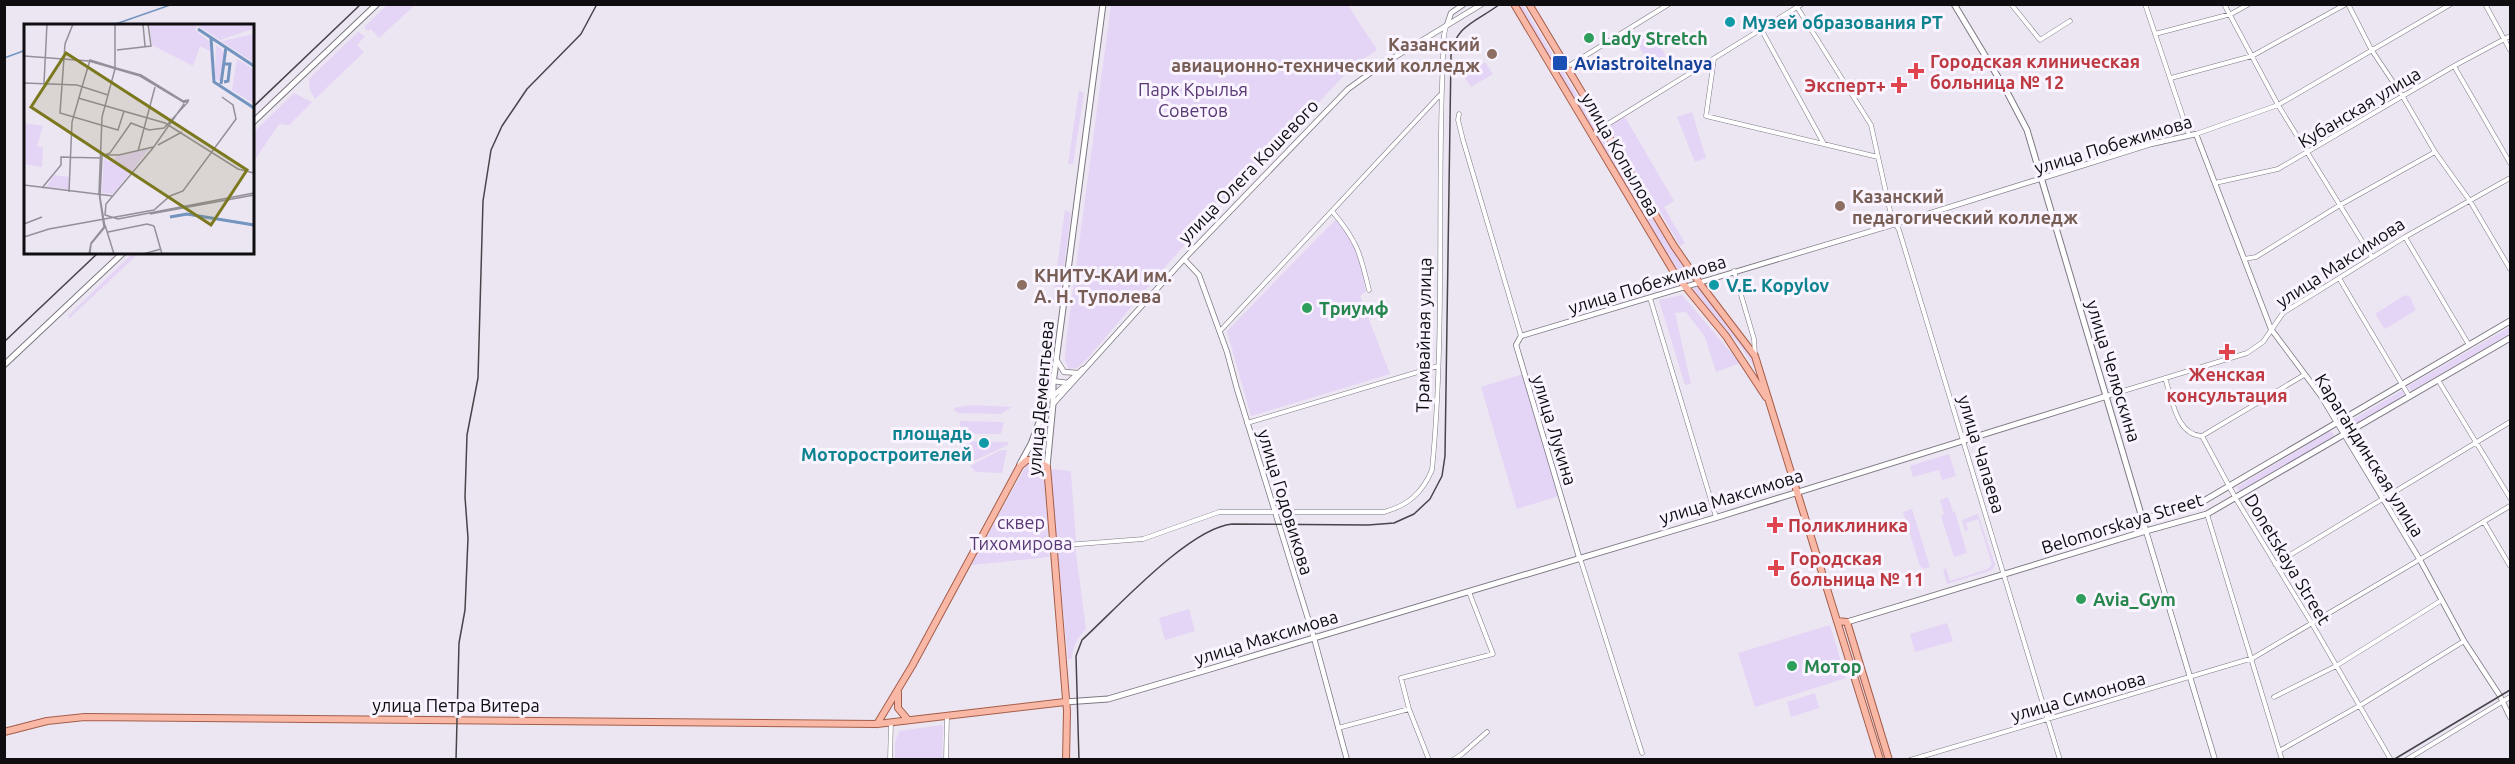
<svg xmlns="http://www.w3.org/2000/svg" width="2515" height="764" font-family="Ubuntu,sans-serif">
<rect width="100%" height="100%" fill="#ece6f2"/>
<!-- green -->
<path fill="#e4d4f5" d="M387,5H415L379,38L371,29L368,31L364,27Z
M1111,5H1348L1377,50L1355,64L1178,252L1087,359L1077,368L1069,369L1065,361L1066,342Z
M1519,5H1523L1624,174L1688,274V280H1684L1681,278Z
M358,32L365,36L357,45L364,52L315,99L310,90L309,79Z
M1646,33L1653,34L1665,54L1667,61L1662,67H1652L1639,47L1638,40Z
M1485,62L1493,74L1471,87L1463,75Z
M1079,90L1084,93L1073,164H1068Z
M294,93L312,102L289,125L279,124L252,164V134Z
M1692,112L1706,158L1695,162L1677,117Z
M1625,117L1674,201L1664,207L1685,243L1680,246L1648,190L1643,189L1608,130V125Z
M1065,210L1071,213L1059,304H1052Z
M1336,219C1356,245 1360,259 1366,291L1360,296L1390,374L1251,416L1227,331Z
M134,252H140L73,315L70,318L68,316Z
M1696,286C1711,303 1756,350 1756,370L1739,344L1693,291V288Z
M1682,295L1740,363L1716,372L1705,337L1686,312L1675,313L1691,384L1685,385L1659,300Z
M2405,295L2410,297L2416,310L2385,329L2375,314Z
M2510,327V334L2411,391L2408,386Z
M1523,374L1559,496L1517,509L1481,387Z
M2403,390L2406,396L2348,429L2345,424Z
M971,405L1012,407L1001,414L958,413L954,410V408Z
M960,421L1004,422L1001,434H960Z
M2330,431L2334,434L2333,438L2240,492L2237,487Z
M960,441L1008,442V445L967,464L960,458Z
M1001,450H1007L1002,473L976,472L970,466Z
M1949,454L1956,476L1942,480L1939,470L1913,477L1910,466Z
M1027,464H1036L1044,469L1049,557L971,565Z
M1053,469L1070,471L1071,474L1076,541L1059,543L1056,541L1051,471Z
M1948,497L1953,512H1955L1967,553L1954,557L1941,516L1944,514L1940,500Z
M1912,509L1930,567L1924,569L1920,566L1903,512Z
M1978,514L1995,565L1992,570L1947,584L1943,570L1952,564L1946,568L1950,581L1988,569L1992,564L1978,519L1966,523L1968,530L1965,531L1962,520Z
M1075,546L1086,629C1076,640 1073,645 1072,659H1068L1057,547Z
M1189,609L1195,631L1165,640L1159,618Z
M1947,623L1953,641L1915,652L1910,634Z
M1830,625L1846,678L1755,707L1738,653Z
M1815,693L1819,708L1791,717L1787,702Z
M941,725L943,727L942,759H895V743L899,731Z"/>
<g fill="none" stroke-linecap="round" stroke-linejoin="round">
<!-- stream -->
<path stroke="#7294bf" stroke-width="1.5" d="M110,26L173,4
M4,58L26,50"/>
<defs>
<path id="minor" d="M2011,4L2040,40L2070,21
M2145,4L2189,135
M2224,4L2278,105L2372,257
M2348,4L2371,49L2403,97L2435,152L2470,201L2510,269
M2485,4L2510,50
M1797,7L1871,125L1891,215L1899,230L2060,760
M1761,29L1824,144
M2155,34L2231,14L2249,4
M1714,59L1706,116L1878,157
M2454,66L2510,163
M1567,67L1669,4
M2171,78L2252,56L2346,4
M1459,114L1458,120L1463,140L1521,336
M1603,127L1802,4
M2196,134L2278,105L2451,4
M2215,183L2278,169L2454,66L2510,36
M1332,211C1357,241 1360,252 1369,290
M2405,237L2469,345
M2244,259L2256,257L2340,205L2435,152
M1734,271L1754,339L1755,355
M2339,278L2409,396
M1650,298L1716,517
M1220,331L1440,95
M2165,378C2172,398 2176,435 2202,436L2236,499L2311,622L2391,760
M2438,380L2510,498
M2107,396L2247,353L2263,342L2283,313L2405,237L2510,178
M1247,423L1438,366
M2202,436L2304,375
M2207,514L2282,760
M2484,522L2510,566
M1053,546L1143,539L1219,512H1384C1409,505 1422,493 1432,470C1446,326 1436,180 1444,35L1446,26
M1580,558L1642,753
M2275,564L2510,422
M2274,697L2336,666L2442,600
M1338,728L1409,709
M2279,751L2359,706L2464,641
M890,760L891,722
M946,760L947,716
M1429,760L1409,709L1401,678L1493,654L1469,592
M1453,760L1462,754L1487,732
M1910,760L2253,658L2510,506
M2406,760L2510,697"/>
<path id="tertiary" d="M1447,25L1451,13L1464,4
M1184,259L1199,275L1227,352L1237,389L1314,638L1347,760
M1056,359L1064,372L1078,373
M1053,381L1068,383
M1053,396L1083,369
M1053,404L1184,259L1348,89L1380,66L1482,4
M2146,531L2215,760
M1579,557L1516,345L1521,336L1902,222L2151,144L2196,134L2271,329L2321,396L2420,560L2464,641L2500,696L2510,717"/>
<path id="secondary" d="M1954,4L2007,92L2027,130L2146,531
M252,123L377,4
M4,365L124,252
M1020,464L1031,444L1052,387
M1047,467L1053,404V384L1103,4
M2143,519L2202,502L2510,321
M1847,622L2146,531L2207,514L2510,338
M1065,702L1108,699L1210,669L1718,517L2107,396"/>
<path id="primary" d="M1514,4L1675,274L1726,336L1766,397
M1529,4L1674,246L1701,285L1755,356L1880,760
M1837,621L1847,622L1889,760
M898,692V708L908,720
M877,724L912,666L1020,466L1027,460H1037L1047,467L1048,478L1067,711L1066,760
M4,732L47,721L85,717L877,724L1065,702"/>
</defs>
<!-- minor casing -->
<use href="#minor" stroke="#7d7882" stroke-width="5"/>
<!-- tertiary casing -->
<use href="#tertiary" stroke="#7d7882" stroke-width="6"/>
<!-- secondary casing -->
<use href="#secondary" stroke="#7d7882" stroke-width="7"/>
<!-- primary casing -->
<use href="#primary" stroke="#a45d4a" stroke-width="8"/>
<!-- minor -->
<use href="#minor" stroke="#fff" stroke-width="4"/>
<!-- tertiary -->
<use href="#tertiary" stroke="#fff" stroke-width="4.5"/>
<!-- secondary -->
<use href="#secondary" stroke="#fff" stroke-width="5"/>
<!-- primary -->
<use href="#primary" stroke="#f9b8a5" stroke-width="6"/>
<!-- tram -->
<path stroke="#47444a" stroke-width="1.5" d="M1079,760L1076,656L1082,640C1116,609 1189,528 1232,524L1368,525L1394,523L1414,514L1430,499L1442,476L1445,456L1451,55C1455,25 1478,21 1500,4
M2393,760L2510,690"/>
<!-- rail -->
<path stroke="#47444a" stroke-width="1.5" d="M252,108L361,4
M4,342L99,252
M456,760L459,643L465,610L468,538L465,497L467,435L478,378L483,201L491,150L502,126L527,89L581,34L597,4"/>
</g>
<!-- markers -->
<g fill="#0f9aa8" stroke="#f9f4ff" stroke-width="2">
<circle cx="1730" cy="22" r="6"/>
<circle cx="1714" cy="285" r="6"/>
<circle cx="984" cy="443" r="6"/>
</g>
<g fill="#2e9e5b" stroke="#f9f4ff" stroke-width="2">
<circle cx="1589" cy="38" r="6"/>
<circle cx="1307" cy="308" r="6"/>
<circle cx="2081" cy="599" r="6"/>
<circle cx="1792" cy="666" r="6"/>
</g>
<g fill="#8d6e63" stroke="#f9f4ff" stroke-width="2">
<circle cx="1492" cy="54" r="6"/>
<circle cx="1840" cy="206" r="6"/>
<circle cx="1022" cy="285" r="6"/>
</g>
<rect fill="#1a4fb4" stroke="#f9f4ff" stroke-width="2" x="1552" y="55" width="16" height="16" rx="3"/>
<g fill="#e0444e" stroke="#f9f4ff" stroke-width="2">
<path d="M1913 62h6v6h6v6h-6v6h-6v-6h-6v-6h6z"/>
<path d="M1896 76h6v6h6v6h-6v6h-6v-6h-6v-6h6z"/>
<path d="M2224 343h6v6h6v6h-6v6h-6v-6h-6v-6h6z"/>
<path d="M1772 516h6v6h6v6h-6v6h-6v-6h-6v-6h6z"/>
<path d="M1773 559h6v6h6v6h-6v6h-6v-6h-6v-6h6z"/>
</g>
<g text-anchor="middle" dominant-baseline="central" stroke-width="6" stroke-linejoin="round" paint-order="stroke">
<!-- culture labels -->
<g font-size="18" font-weight="bold" fill="#0d838f" stroke="#f9f4ff" text-anchor="start">
<text x="1742" y="22">Музей образования РТ</text>
<text x="1726" y="285">V.E. Kopylov</text>
<text x="972" y="433" text-anchor="end">площадь<tspan x="972" dy="21">Моторостроителей</tspan></text>
</g>
<!-- leisure labels -->
<g font-size="18" font-weight="bold" fill="#27864d" stroke="#f9f4ff" text-anchor="start">
<text x="1601" y="38">Lady Stretch</text>
<text x="1319" y="308">Триумф</text>
<text x="2093" y="599">Avia_Gym</text>
<text x="1804" y="666">Мотор</text>
</g>
<!-- education labels -->
<g font-size="18" font-weight="bold" fill="#785e54" stroke="#f9f4ff" text-anchor="start">
<text x="1480" y="44" text-anchor="end">Казанский<tspan x="1480" dy="21">авиационно-технический колледж</tspan></text>
<text x="1852" y="196">Казанский<tspan x="1852" dy="21">педагогический колледж</tspan></text>
<text x="1034" y="275">КНИТУ-КАИ им.<tspan x="1034" dy="21">А. Н. Туполева</tspan></text>
</g>
<!-- health labels -->
<g font-size="18" font-weight="bold" fill="#be3a42" stroke="#f9f4ff" text-anchor="start">
<text x="1930" y="61">Городская клиническая<tspan x="1930" dy="21">больница № 12</tspan></text>
<text x="1886" y="85" text-anchor="end">Эксперт+</text>
<text x="2227" y="374" text-anchor="middle">Женская<tspan x="2227" dy="21">консультация</tspan></text>
<text x="1788" y="525">Поликлиника</text>
<text x="1790" y="558">Городская<tspan x="1790" dy="21">больница № 11</tspan></text>
</g>
<!-- transit labels -->
<g font-size="18" font-weight="bold" fill="#164399" stroke="#f9f4ff" text-anchor="start">
<text x="1574" y="63">Aviastroitelnaya</text>
</g>
<!-- park labels -->
<g font-size="18" fill="#593876" stroke="#f9f4ff">
<text x="1193" y="89">Парк Крылья<tspan x="1193" dy="21">Советов</tspan></text>
<text x="1021" y="522">сквер<tspan x="1021" dy="21">Тихомирова</tspan></text>
</g>
<!-- street labels -->
<g font-size="18" fill="#0f0d10" stroke="#f9f4ff">
<text transform="translate(2359 107) rotate(-31)">Кубанская улица</text>
<text transform="translate(2113 144) rotate(-17)">улица Побежимова</text>
<text transform="translate(1621 154) rotate(60)">улица Копылова</text>
<text transform="translate(1248 171) rotate(-46)">улица Олега Кошевого</text>
<text transform="translate(2340 262) rotate(-33)">улица Максимова</text>
<text transform="translate(1647 284) rotate(-17)">улица Побежимова</text>
<text transform="translate(1423 335) rotate(-89)">Трамвайная улица</text>
<text transform="translate(2114 371) rotate(73)">улица Челюскина</text>
<text transform="translate(1040 398) rotate(-85)">улица Дементьева</text>
<text transform="translate(1555 430) rotate(73)">улица Лукина</text>
<text transform="translate(1982 454) rotate(73)">улица Чапаева</text>
<text transform="translate(2370 455) rotate(58)">Карагандинская улица</text>
<text transform="translate(1731 496) rotate(-17)">улица Максимова</text>
<text transform="translate(1286 502) rotate(73)">улица Годовикова</text>
<text transform="translate(2122 523) rotate(-17)">Belomorskaya Street</text>
<text transform="translate(2288 559) rotate(59)">Donetskaya Street</text>
<text transform="translate(1266 637) rotate(-17)">улица Максимова</text>
<text transform="translate(2078 696) rotate(-16)">улица Симонова</text>
<text x="456" y="705">улица Петра Витера</text>
</g>
</g>
<!-- overview -->
<g transform="translate(24 24)">
<rect width="230" height="230" fill="#ece6f2"/>
<path d="M125,0H229V5L196,16L173,1L171,6L186,18L188,52L186,27L176,22L169,42L128,21ZM229,10V38L197,17H199ZM192,21L201,28L198,59L191,54ZM213,35L229,45V79L208,66ZM0,99L19,102L13,122L19,123L18,143L0,140ZM126,124L89,170L78,169L80,132L83,137H90L91,133ZM30,151L45,153V165L22,163Z" fill="#e4d4f5"/>
<path fill="none" stroke="#7294bf" stroke-width="3" d="M174,5L230,42M187,14L190,58L230,84M200,58L204,57L206,40H201M197,60L202,23M146,193L163,190L230,201"/>
<path fill="none" stroke="#948f98" stroke-width="1.5" d="M49,0L41,20L36,89L94,106L100,87M54,0H82M91,0V45M119,0L121,22M93,26L127,22L124,0M0,32L65,37L116,52L159,78L164,76M92,44L117,51L159,77L165,76L159,79M0,59L53,61L84,71M20,59L23,0M58,63L66,36L92,44M54,74L141,99L214,145L230,149M160,80L129,124L82,180L81,191L94,195L230,169M134,121L158,108M114,127L131,63M78,131H95L129,123M0,161L89,172M18,164L37,141V133L77,134M45,168L48,98L58,63M126,190L230,171M0,200L18,193M81,201L90,230M130,202L138,230M84,208L123,200L130,202M0,213L25,205L130,186L146,172L159,167L212,95L209,81L198,73M65,230L67,219L80,203L75,169L78,93L91,45M66,230L67,220L81,203L76,173L78,132L86,129L107,99L125,106L140,104L164,78L161,76M119,230L137,225"/>
<path fill="#7b781e" fill-opacity="0.15" stroke="#7b781e" stroke-width="3" d="M42,29L223,146L187,201L7,83Z"/>
<rect width="230" height="230" fill="none" stroke="#0f0d10" stroke-width="3"/>
</g>
<!-- border -->
<rect width="2515" height="764" fill="none" stroke="#0f0d10" stroke-width="12"/>
</svg>
